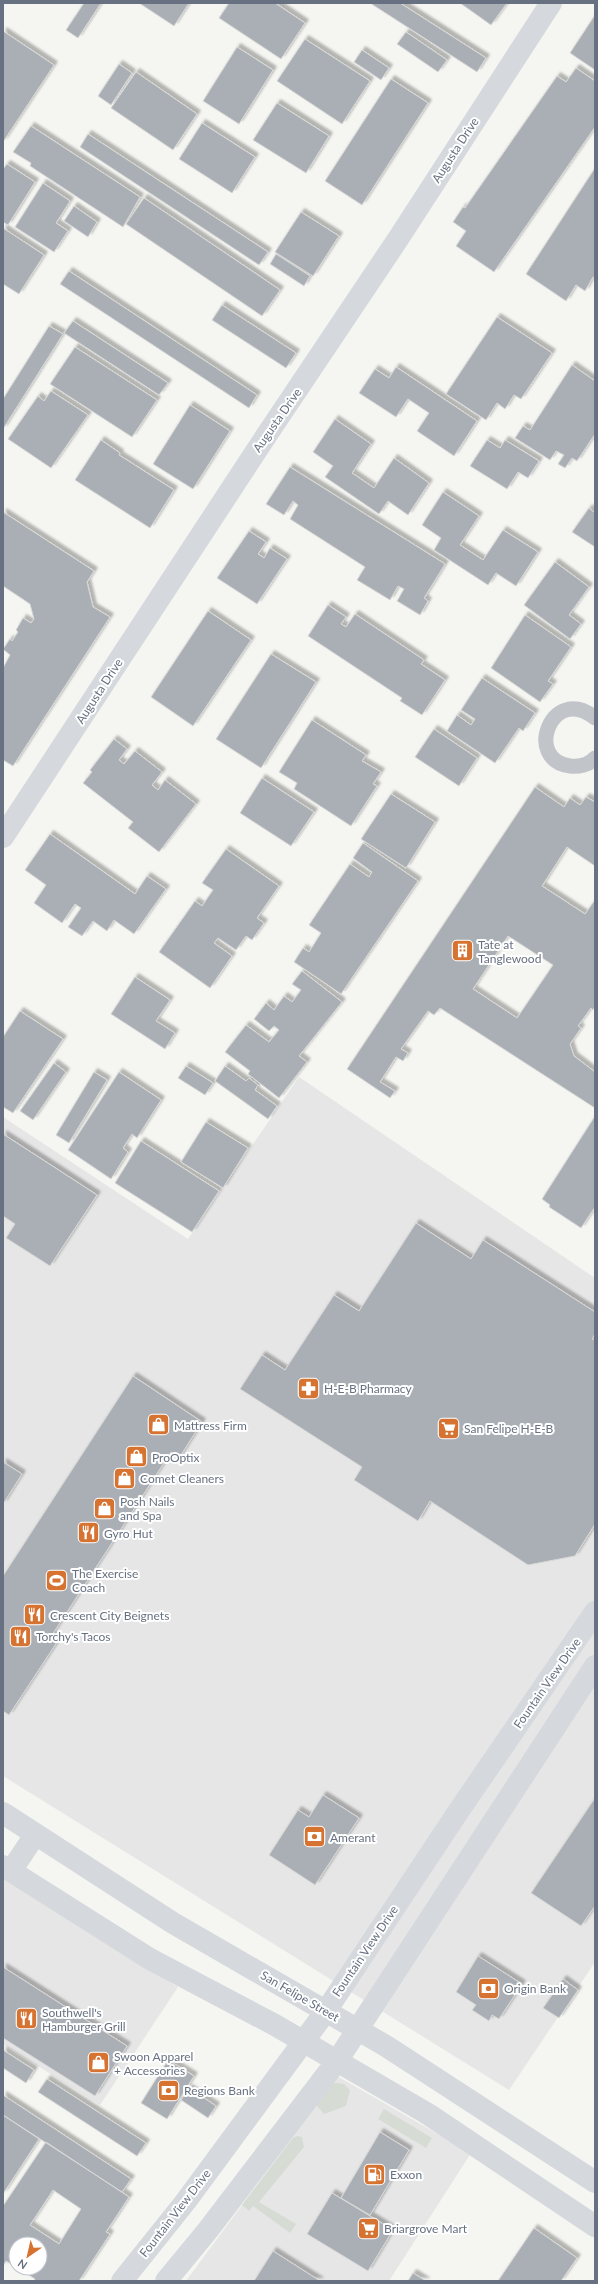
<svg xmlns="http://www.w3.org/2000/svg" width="598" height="2284" font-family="Lato,sans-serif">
<defs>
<filter id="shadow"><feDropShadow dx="3.5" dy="-3.5" stdDeviation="1" flood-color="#0004"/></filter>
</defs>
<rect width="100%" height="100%" fill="#f5f6f2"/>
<!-- built -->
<path fill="#e6e6e6" d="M299,1077L595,1278V1962L509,2090L3,1776V1117L188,1239Z
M3,1877L178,1987L100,2105L3,2044Z
M337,2076L471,2153L389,2281H186Z"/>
<!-- green -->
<path fill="#d6dcd4" d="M336,2083L344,2084L350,2090L346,2106L324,2114L316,2105L329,2085Z
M384,2109L432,2138L426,2148L378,2119Z
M297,2136L302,2137L304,2147L259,2202L296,2224L290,2233L253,2206L249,2211L242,2205L293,2138Z"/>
<!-- building -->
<path fill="#aaafb6" stroke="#d7d7d5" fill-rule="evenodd" filter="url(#shadow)" d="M84,3H101L78,38L66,30Z
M139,3H189L174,26Z
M229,3H275L305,23L281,59L219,18Z
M370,3H400L486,58L477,72Z
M460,3H507L491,25Z
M595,15V70L570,53Z
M3,31L54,65L3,142Z
M406,32L447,60L438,72L397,44Z
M305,39L370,81L342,124L277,81Z
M237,47L273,70L239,124L203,101Z
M362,50L389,68L381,80L354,62Z
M119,64L132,73L111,105L98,96Z
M576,68L595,81V127L494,272L456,246L466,231L453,222L463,207L465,208L557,76L566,82Z
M136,72L197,114L173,150L111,108Z
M391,79L428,103L362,205L325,181Z
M277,103L329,136L306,173L253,140Z
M202,123L255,157L232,193L179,159Z
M31,126L140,197L123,227L30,166L31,163L13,152Z
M88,134L268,252L259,265L80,147Z
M7,164L35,182L8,225L3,222V169Z
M595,168V278L593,277L585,291L576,285L566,301L526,274Z
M43,183L70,201L56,223L68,231L54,252L15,227Z
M144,198L280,290L262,316L126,224Z
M74,206L97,222L88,237L64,221Z
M301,212L339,236L313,276L275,252Z
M3,228L44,255L19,294L3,284Z
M276,254L310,276L304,286L270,264Z
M69,271L257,395L249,408L60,284Z
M222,305L296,353L286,368L212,320Z
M497,317L552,353L521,399L514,395L505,409L497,403L486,420L446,394Z
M73,321L168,383L159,395L64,333Z
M49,326L63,334L3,429V399Z
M75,347L157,400L132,437L50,384Z
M572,365L595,381V434L577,461L572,458L565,468L558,464L564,455L556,451L550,460L515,438L523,426L530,430Z
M396,367L477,421L454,456L417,431L429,413L408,399L396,417L359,393L375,369L389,378Z
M51,391L88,415L51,468L8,439L38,396L44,401Z
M190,405L230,431L193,489L153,464Z
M335,419L371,444L352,473L374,488L394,458L429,483L408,515L388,501L379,514L325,477L333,466L313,452Z
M101,440L120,453L119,455L174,490L150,528L75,480Z
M487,440L500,448L505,440L539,461L528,478L518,472L507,489L470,466Z
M290,467L445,564L424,598L428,601L420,615L397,601L404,589L398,586L390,600L357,580L365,567L290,519L298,505L293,501L284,515L266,504Z
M443,492L479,516L460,545L483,560L503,530L538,552L516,586L496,573L488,585L434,550L441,538L422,525Z
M589,508L595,513V547L572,532Z
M3,512L94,571L87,582L93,607L110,617L13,766L3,760V668L10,655L3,649L10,639L12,641L18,632L16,630L23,618L31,623L34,619L30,604L3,586Z
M249,531L266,542L258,554L264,558L270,548L287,559L257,604L217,578Z
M555,562L589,587L569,615L581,624L570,639L524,605Z
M328,605L346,617L341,624L346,627L355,614L424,660L421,664L445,680L422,715L400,701L402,698L308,636Z
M208,611L251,640L193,726L151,697Z
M525,615L571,647L548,681L553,684L540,702L491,668Z
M271,654L316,682L261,768L216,739Z
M482,678L535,713L523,731L519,728L495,763L447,731L457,715L471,725L475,719L461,710Z
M312,720L366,755L362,761L381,772L373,784L377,786L351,826L294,789L297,783L279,772Z
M434,729L477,758L459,786L415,757Z
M114,739L127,749L119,760L124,764L135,751L162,772L152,785L158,790L165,780L196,804L159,852L128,828L133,822L83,783L92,772L90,770Z
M262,778L314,812L291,846L240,813Z
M535,787L564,807L570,798L580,805L586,797L595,802V866L567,847L542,886L585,914L595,900V1006L593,1010L591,1008L578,1026L581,1028L570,1044L574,1056L595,1072V1108L440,1008L434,1015L428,1011L401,1049L408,1053L403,1061L396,1057L380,1082L395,1091L390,1098L347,1069ZM508,936L553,965L517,1018L473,989Z
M391,794L435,822L406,868L361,839Z
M50,834L135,894L147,876L166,889L134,934L114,920L107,931L93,921L82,936L68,927L81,908L75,904L62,923L34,903L46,885L25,870Z
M363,843L418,881L341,994L294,962L303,948L309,952L321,933L309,925L350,864L369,877L372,872L353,858Z
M226,849L279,886L257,918L264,923L252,940L246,936L236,950L218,938L214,943L232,956L210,988L159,952L195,901L202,906L213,890L202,883Z
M302,971L342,1002L299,1056L307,1062L279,1098L248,1074L250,1071L225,1052L246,1025L269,1042L279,1030L274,1026L269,1031L254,1019L266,1003L274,1010L284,996L292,1002L301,990L292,984Z
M135,977L170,1000L156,1021L175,1033L165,1049L111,1014Z
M20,1011L63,1039L13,1113L3,1107V1037Z
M54,1063L66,1072L33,1120L20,1111Z
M186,1066L213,1083L205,1095L178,1078Z
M225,1066L246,1081L249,1078L258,1085L255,1090L277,1106L268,1119L215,1081Z
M94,1072L107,1080L69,1143L56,1135Z
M119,1072L161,1100L137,1138L132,1134L123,1148L128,1152L111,1179L68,1150Z
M595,1116V1207L581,1228L549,1207L550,1205L542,1199Z
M206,1122L248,1148L223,1188L181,1162Z
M3,1134L97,1195L50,1266L6,1238L15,1224L3,1216Z
M141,1141L219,1191L192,1232L115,1183Z
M416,1223L471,1259L483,1240L595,1312V1334L592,1339L595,1340V1524L575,1556L528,1565L430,1501L418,1521L354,1480L362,1467L240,1389L262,1355L285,1370L334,1295L359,1311Z
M133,1376L202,1422L179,1458L171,1452L52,1635L59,1639L9,1715L3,1711V1576Z
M3,1462L22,1474L3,1504Z
M323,1795L359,1818L315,1885L269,1855L298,1810L309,1817Z
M595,1798V1906L581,1926L531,1893Z
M478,1956L522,1984L499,2019L492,2015L489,2021L472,2010L476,2005L456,1992Z
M3,1967L127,2046L95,2096L3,2038Z
M563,1979L578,1990L559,2018L543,2008Z
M3,2050L34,2070L26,2083L3,2068Z
M168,2060L194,2076L167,2119L141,2103Z
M47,2079L146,2143L137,2156L38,2092Z
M189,2088L216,2106L208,2118L181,2100Z
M3,2095L131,2179L122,2192L3,2115Z
M3,2115L39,2139L3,2194Z
M380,2132L409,2150L370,2215L341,2198Z
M46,2142L129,2197L106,2232L110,2234L79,2281H34L35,2279L18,2268H40V2244H16V2267L6,2261L3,2266V2206ZM53,2190L81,2209L59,2244L30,2225Z
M332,2193L393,2230L368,2271L307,2234Z
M534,2228L577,2258L561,2281H498Z
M273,2251L320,2281H254Z
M413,2273L426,2281H408Z"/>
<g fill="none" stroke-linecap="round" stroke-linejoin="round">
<!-- street -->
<path stroke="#c1c4c8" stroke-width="15" d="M595,718C552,683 523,760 570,766C579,767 589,765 595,758"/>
<!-- secondary -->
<path stroke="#d5d8dc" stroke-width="22" d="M3,837L266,436L398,239L551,3
M3,1813L173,1923L386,2046L595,2182
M3,1866L150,1959L275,2025L428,2114L595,2226
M11,1871L35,1835
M122,2281L186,2201L326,2011L458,1812L595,1612
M166,2281L208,2230L337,2061L595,1666"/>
</g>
<!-- icons -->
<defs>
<symbol id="building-square" viewBox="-11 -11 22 22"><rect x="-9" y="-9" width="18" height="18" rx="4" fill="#d77331" stroke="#fff"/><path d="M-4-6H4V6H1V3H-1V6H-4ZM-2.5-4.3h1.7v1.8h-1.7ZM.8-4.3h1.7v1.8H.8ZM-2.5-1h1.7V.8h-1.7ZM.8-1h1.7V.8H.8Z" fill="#fff"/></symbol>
<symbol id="pharmacy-square" viewBox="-11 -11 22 22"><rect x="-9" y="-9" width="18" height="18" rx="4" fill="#d77331" stroke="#fff"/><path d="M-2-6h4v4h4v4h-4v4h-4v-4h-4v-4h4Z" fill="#fff"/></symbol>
<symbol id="shop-square" viewBox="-11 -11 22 22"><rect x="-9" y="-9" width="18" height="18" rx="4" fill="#d77331" stroke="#fff"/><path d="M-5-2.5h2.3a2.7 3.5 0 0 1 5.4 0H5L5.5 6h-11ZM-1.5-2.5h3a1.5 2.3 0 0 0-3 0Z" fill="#fff"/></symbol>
<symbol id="supermarket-square" viewBox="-11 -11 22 22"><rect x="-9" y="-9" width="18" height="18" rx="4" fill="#d77331" stroke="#fff"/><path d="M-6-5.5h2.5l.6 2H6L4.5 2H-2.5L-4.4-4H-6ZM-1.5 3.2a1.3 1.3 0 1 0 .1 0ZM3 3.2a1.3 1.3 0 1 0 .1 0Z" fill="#fff"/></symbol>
<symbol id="restaurant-square" viewBox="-11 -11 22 22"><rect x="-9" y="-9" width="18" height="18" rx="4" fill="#d77331" stroke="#fff"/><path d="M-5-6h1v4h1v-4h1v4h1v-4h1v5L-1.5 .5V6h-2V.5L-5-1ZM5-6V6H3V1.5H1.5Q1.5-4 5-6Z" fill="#fff"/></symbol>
<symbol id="stadium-square" viewBox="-11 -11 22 22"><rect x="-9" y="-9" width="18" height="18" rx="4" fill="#d77331" stroke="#fff"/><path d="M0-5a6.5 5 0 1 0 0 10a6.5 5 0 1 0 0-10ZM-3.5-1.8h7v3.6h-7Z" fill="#fff"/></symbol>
<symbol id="bank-square" viewBox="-11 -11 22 22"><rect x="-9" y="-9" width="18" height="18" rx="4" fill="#d77331" stroke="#fff"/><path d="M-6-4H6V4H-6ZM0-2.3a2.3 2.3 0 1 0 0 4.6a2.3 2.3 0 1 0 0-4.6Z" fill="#fff"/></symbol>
<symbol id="fuel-square" viewBox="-11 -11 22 22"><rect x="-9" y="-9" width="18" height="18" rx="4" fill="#d77331" stroke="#fff"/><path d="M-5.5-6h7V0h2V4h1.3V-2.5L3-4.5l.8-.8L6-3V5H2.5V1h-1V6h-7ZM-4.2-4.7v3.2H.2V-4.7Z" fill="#fff"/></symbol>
</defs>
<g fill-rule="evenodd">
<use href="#building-square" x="450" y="938" width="25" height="25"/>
<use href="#pharmacy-square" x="296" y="1376" width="25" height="25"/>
<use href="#shop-square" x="146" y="1412" width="25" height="25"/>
<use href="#supermarket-square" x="436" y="1416" width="25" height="25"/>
<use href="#shop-square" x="124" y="1444" width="25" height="25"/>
<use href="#shop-square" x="112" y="1466" width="25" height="25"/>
<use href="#shop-square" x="92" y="1496" width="25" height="25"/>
<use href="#restaurant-square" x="76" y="1520" width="25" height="25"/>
<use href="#stadium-square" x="44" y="1568" width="25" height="25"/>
<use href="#restaurant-square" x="22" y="1602" width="25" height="25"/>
<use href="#restaurant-square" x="8" y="1624" width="25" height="25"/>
<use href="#bank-square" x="302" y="1824" width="25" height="25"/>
<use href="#bank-square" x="476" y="1976" width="25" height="25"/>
<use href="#restaurant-square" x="14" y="2006" width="25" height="25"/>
<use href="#shop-square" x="86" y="2050" width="25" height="25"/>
<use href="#bank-square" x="156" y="2078" width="25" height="25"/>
<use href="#fuel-square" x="362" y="2162" width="25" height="25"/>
<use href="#supermarket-square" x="356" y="2216" width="25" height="25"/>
</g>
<g text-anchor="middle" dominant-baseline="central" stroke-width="4" stroke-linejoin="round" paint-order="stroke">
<!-- street labels -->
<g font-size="12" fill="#677181" stroke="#fff">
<text transform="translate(455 150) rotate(-57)">Augusta Drive</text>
<text transform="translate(277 420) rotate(-55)">Augusta Drive</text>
<text transform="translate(99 691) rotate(-57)">Augusta Drive</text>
<text transform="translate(547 1683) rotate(-55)">Fountain View Drive</text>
<text transform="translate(365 1951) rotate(-56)">Fountain View Drive</text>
<text transform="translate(300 1996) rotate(30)">San Felipe Street</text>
<text transform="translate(175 2213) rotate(-52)">Fountain View Drive</text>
</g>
<!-- poi labels -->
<g font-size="12" fill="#677181" stroke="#fff" text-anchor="start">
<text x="478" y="944">Tate at<tspan x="478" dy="14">Tanglewood</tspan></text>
<text x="324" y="1388">H-E-B Pharmacy</text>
<text x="174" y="1425">Mattress Firm</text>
<text x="464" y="1428">San Felipe H-E-B</text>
<text x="152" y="1457">ProOptix</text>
<text x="140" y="1478">Comet Cleaners</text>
<text x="120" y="1501">Posh Nails<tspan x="120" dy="14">and Spa</tspan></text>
<text x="104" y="1533">Gyro Hut</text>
<text x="72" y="1573">The Exercise<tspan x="72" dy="14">Coach</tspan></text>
<text x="50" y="1615">Crescent City Beignets</text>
<text x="36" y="1636">Torchy's Tacos</text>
<text x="330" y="1837">Amerant</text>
<text x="504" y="1988">Origin Bank</text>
<text x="42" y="2012">Southwell's<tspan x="42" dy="14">Hamburger Grill</tspan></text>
<text x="114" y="2056">Swoon Apparel<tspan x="114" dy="14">+ Accessories</tspan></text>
<text x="184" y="2090">Regions Bank</text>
<text x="390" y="2174">Exxon</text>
<text x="384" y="2228">Briargrove Mart</text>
</g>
</g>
<!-- border -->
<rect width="598" height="2284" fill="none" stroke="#677181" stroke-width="8"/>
<!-- north arrow -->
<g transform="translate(28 2256) rotate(214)"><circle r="19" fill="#ffffff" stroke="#c2c6cd"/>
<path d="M0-3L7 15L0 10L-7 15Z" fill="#d77331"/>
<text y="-6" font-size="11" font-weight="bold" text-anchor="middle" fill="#677181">N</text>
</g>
</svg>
